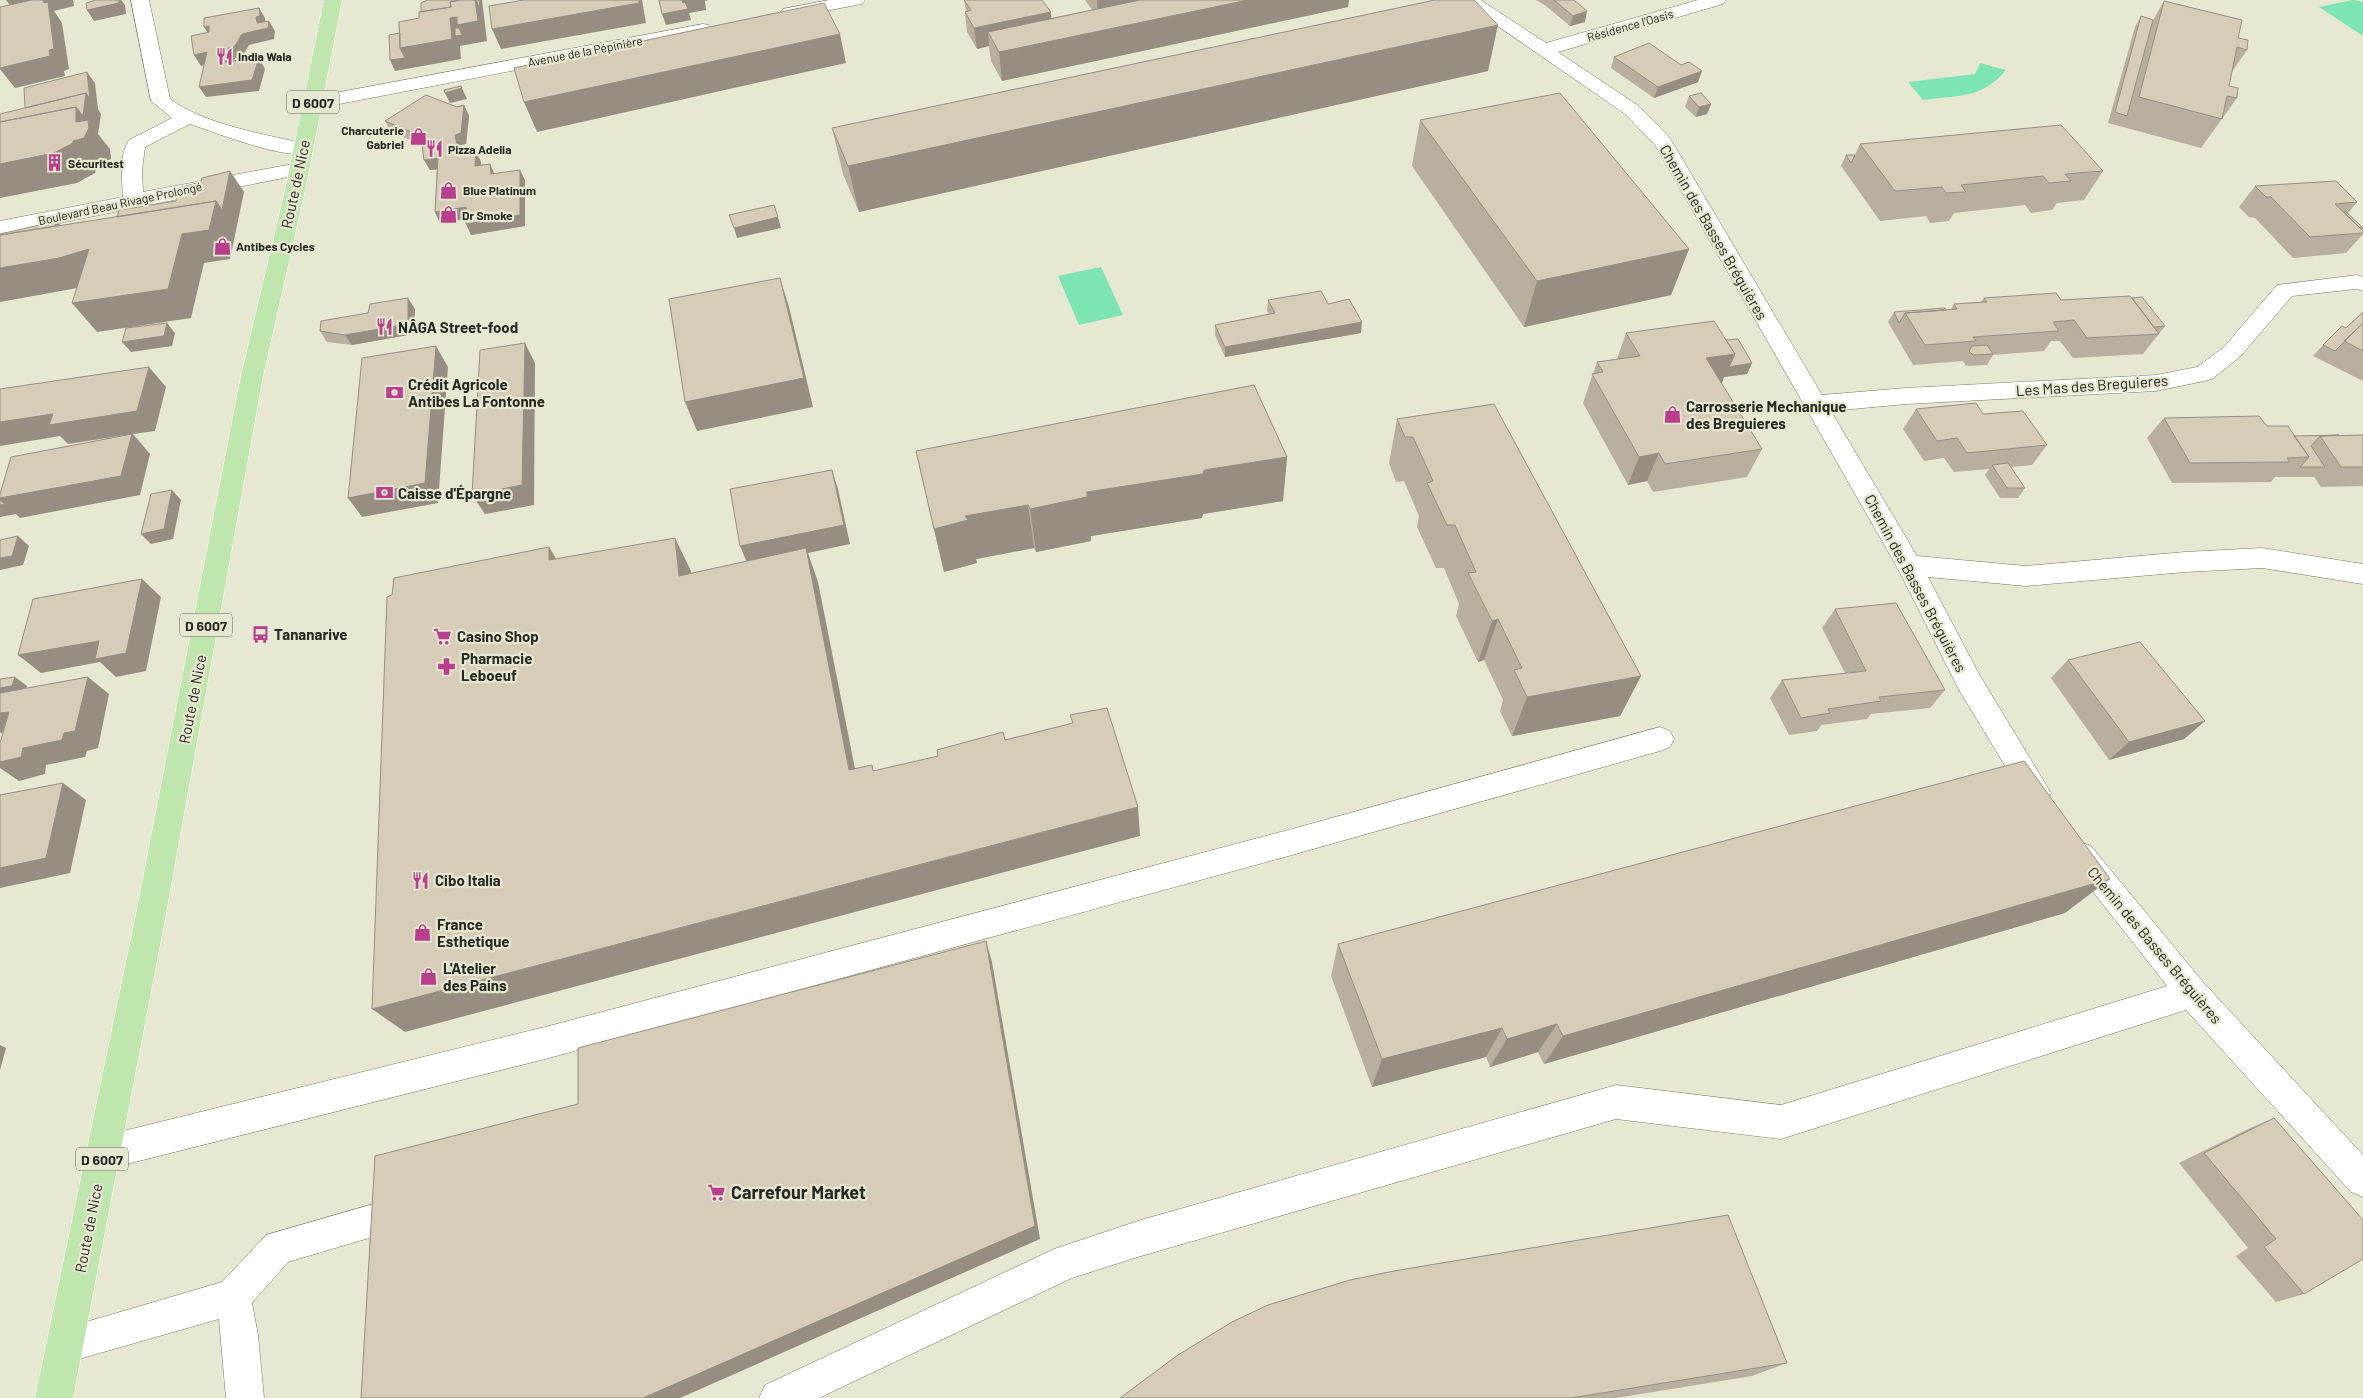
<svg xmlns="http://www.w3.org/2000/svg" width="2363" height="1398" font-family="Barlow,sans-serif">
<rect width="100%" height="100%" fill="#e6e8d1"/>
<!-- water -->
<path fill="#7de4b3" d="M2353,0L2363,2V36L2319,7Z
M1980,63L2006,70C1982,99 1958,95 1923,100L1908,82L1975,74Z
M1101,267L1123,315L1079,325L1058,276Z"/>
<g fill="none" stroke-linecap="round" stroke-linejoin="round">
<defs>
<path id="minor" d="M131,0H149L170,99C208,126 265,134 310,145L313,149L310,153C284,160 217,133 190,124L145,147L142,170L143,192L298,163L305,165L308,169L305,173L298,175L0,235V221L123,197C122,180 119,154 129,140L172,118L151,101Z
M829,0H865L862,4L856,5L789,18L783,17L780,13L783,9Z
M1460,0H1481L1546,43L1698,0H1726L1723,4L1558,52L1639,106L1670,138L1822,395L1906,388L2156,375L2197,367L2224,347L2277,285L2357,275L2363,277V291L2356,289L2292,296L2240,357L2212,379L2204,381L2156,391L1906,404L1831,411L1917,556L2026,566L2185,552L2262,548L2363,564V584L2262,568L2185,572L2026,586L1928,577L1979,674L2051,793L2047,802L2037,806L2027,802L1959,690L1898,569L1655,145L1625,114Z
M703,24L709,25L712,29L709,33L313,109L306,107L303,103L306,99L313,97Z
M1660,727L1670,731L1674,739L1670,747L1660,751L1292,855L549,1058L103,1170L91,1165L86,1153L91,1141L103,1136L549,1026L1292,829Z
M2081,842L2091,846L2203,982L2363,1155V1197L2351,1192L2186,1010L1781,1139L1616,1119L1141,1256L1072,1278L819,1398H759L765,1385L1054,1249L1141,1220L1616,1085L1781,1105L2167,986L2071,864L2066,855L2071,846Z
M401,1196L413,1201L418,1213L413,1225L288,1262L252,1303L258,1335L264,1398H226L219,1319L65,1363L52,1358L47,1345L52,1332L222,1282L266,1235Z"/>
<path id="major" d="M324,0H342L306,186L263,376L165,919L73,1398H35L135,919L241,376L286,186Z"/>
</defs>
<!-- minor casing -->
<use href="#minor" stroke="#767763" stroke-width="1"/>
<!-- major casing -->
<use href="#major" stroke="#fff" stroke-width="1"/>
<!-- minor -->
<use href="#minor" fill="#fff" fill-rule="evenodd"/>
<!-- major -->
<use href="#major" fill="#bfe6ac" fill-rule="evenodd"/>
</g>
<!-- wall -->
<path fill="#b8af9e" d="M964,0L1051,12V18L1092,10L1085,0H1349L1348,7L1002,81L991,61L989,46L977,49L967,32L965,12L966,11Z
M1536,0H1574L1585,22L1570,26L1546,6Z
M2164,1L2238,38L2247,50L2232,72L2229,86L2237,98L2201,148L2108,123L2135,27L2141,16L2153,20Z
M1614,57L1698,82L1654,98L1611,68Z
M1488,71L859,212L843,174L832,128Z
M1689,96L1711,104L1707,114L1696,117L1685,107Z
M464,105L469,116L466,144L460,145L462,154L476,151L481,162V165L495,174L525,180V226L471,235L466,219L440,223L435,212L437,169L430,170L424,160L422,145L391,132L385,121Z
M1420,120L1689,249L1671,295L1524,327L1412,166Z
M1860,144L2103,171L2084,200L2057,203L2052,210L2031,213L2025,205L1954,213L1949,221L1930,223L1926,216L1880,221L1841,166L1846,155H1855Z
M2255,186L2357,202L2348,213L2363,228L2361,230L2363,231V234L2346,253L2293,258L2255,218L2249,217L2239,207Z
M1984,298L2061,300L2132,298L2165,326L2143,354L2073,358L2060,341H2051L2044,351L1993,355L1987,365L1966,366L1963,361L1913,365L1888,322L1894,312L1951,309L1954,304L1981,302Z
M1268,300L1328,304L1361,333L1225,357L1215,335V325L1269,314L1267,311Z
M415,309L414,331L408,335L352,345L327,342L320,331Z
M2363,312V381L2313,356L2323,345L2346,328Z
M1626,333L1726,340L1752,363L1747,374L1724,377L1721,383L1762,449L1747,477L1653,492L1647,481L1628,485L1583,403L1597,362L1617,359Z
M1916,409L1983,414L2047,445L2032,465L2011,467L2025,488L2018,498H2000L1985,475L1989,469L1954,472L1944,458L1924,461L1903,429Z
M2164,418L2267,426L2294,436L2363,435V486L2321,487L2314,477H2275L2271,482L2172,483L2147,438Z
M1397,419L1641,676L1620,716L1512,736L1500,711L1503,700L1484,660L1478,662L1456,616L1459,604L1444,568H1436L1417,527L1419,516L1404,481L1396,482L1389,463Z
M916,451L1287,457L1283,501L1203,514L1202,518L1091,536V541L1036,552L1034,548L976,559L977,563L944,572Z
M1835,609L1945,690L1930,708L1871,714L1867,719L1821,725L1817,731L1789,735L1770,698L1782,680L1845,673L1822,628Z
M2068,660L2205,721L2184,739L2109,760L2051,678Z
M2065,913L1544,1064L1538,1052L1490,1067L1486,1057L1372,1087L1331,976L1338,944Z
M2274,1118L2304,1294L2276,1302L2236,1256L2248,1248L2179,1163L2248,1129Z
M1787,1363L1752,1376L1616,1398H1120Z"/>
<!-- shaded-wall -->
<path fill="#968f81" d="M6,0H73L74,6L54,11L62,23L69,69L64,71L65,76L15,88L0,69V65L12,8Z
M119,0H121L125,5L126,14L94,21L87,10Z
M475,0H482L487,41L460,46L461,59L395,71L390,60L400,48L427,28Z
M639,0H642L646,23L501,49L492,29Z
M682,0H709L705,1L706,10L689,13L691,20L666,25L662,14Z
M1097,0H1165L1098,20Z
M1248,0H1349L1348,7L1002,81L999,52Z
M259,8L265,18L266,26L269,21L275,31L274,39L249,45L242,57L235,58L232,73L225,62L228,48L242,34L257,23L256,17Z
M1587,11L1585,22L1570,26L1573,16Z
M1051,12L1052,33L988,32L989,46L977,49L974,28Z
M1498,25L1488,71L859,212L848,166Z
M209,26L211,38L204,27Z
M840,34L846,63L537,132L524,102Z
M207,52L214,63L201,66L194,55Z
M259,58L265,69L259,91L206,97L199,87Z
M1702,71L1698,82L1654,98L1658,87Z
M87,72L95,83L98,109L101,114L98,134L110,149L111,158L106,168L96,170L95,173L77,183L0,198V156Z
M461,86L467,99L450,103L445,93Z
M1711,104L1707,114L1696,117L1699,107Z
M464,105L469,116L466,144L460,145L464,165L459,154L455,135Z
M476,151L481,162V177L475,166Z
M438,158L443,169L430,170L424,160Z
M490,164L495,175L491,174Z
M520,170L525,180V226L471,235L466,224Z
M230,171L244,192L230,259L204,263L191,318L97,332L72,303L129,247L216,201Z
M466,207L472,218L440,223L435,212Z
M778,217L781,228L737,238L734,228Z
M57,221L66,232L89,249L83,287L0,302V268Z
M1689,249L1671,295L1524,327L1537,281Z
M780,278L789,307L813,407L697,431L685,402Z
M408,298L415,309L414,331L408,335L352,345L345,335Z
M1362,322L1361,333L1225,357V347Z
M167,323L175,333L172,346L131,352L122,342Z
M525,343L535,363L534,505L485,514L472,495Z
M436,346L448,367L438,503L362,517L348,498Z
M1735,354L1752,363L1747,374L1724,377L1722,383L1694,387L1706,358Z
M149,367L166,387L155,431L133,434L150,454L140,495L20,518L16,514L0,517V498L132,434L68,444L60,436L0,446V422Z
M1659,453L1647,481L1628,485L1639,457Z
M1287,457L1283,501L1203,514L1202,518L1091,536V541L1036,552L1030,509L1087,492L1204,470Z
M832,470L838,489L850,544L808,553L818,582L861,799L748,565L740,546Z
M172,490L181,500L173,539L151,544L141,534Z
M1028,505L1034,548L976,559L977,563L944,572L934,529L965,516Z
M18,536L29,546L23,565L0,570V558Z
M675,538L691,571L695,610L679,576Z
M549,547L570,581L549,560Z
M142,579L161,597L146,671L116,677L100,662L41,673L18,655Z
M1498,619L1484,660L1478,662L1492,621Z
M1641,676L1620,716L1512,736L1527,697Z
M15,677L27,686L24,695L0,699V688Z
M88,677L109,694L98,748L87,751L85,757L46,765L45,774L19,781L0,768V762L23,748L64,733Z
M9,712L2,734L0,732V713Z
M2205,721L2184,739L2109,760L2129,742Z
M63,783L86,800L70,873L0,888V868Z
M1138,807L1140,836L405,1032L372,1009Z
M2110,879L2065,913L1544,1064L1563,1036Z
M986,941L992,962L1040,1239L680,1398H643Z
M1557,1024L1538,1052L1490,1067L1507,1039Z
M1502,1028L1486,1057L1372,1087L1382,1059Z
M0,1045L6,1048L0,1070Z"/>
<!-- building -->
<path fill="#d6ccb8" stroke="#968f81" d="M32,0H43L44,3L48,2L54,49L49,50L50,56L0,68V7Z
M96,0H119V3L87,10L86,3Z
M427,0H460L450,2L451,7L421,12V3Z
M460,0H475L478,21L457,25V17L450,18L452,39L400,48L399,22L419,18V12L451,7L450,2Z
M476,0H479L480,7H479Z
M524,0H639V3L492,29L489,6Z
M659,0H682L683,3L685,2L688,9L662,14Z
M964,0H1042L1051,12L974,28L965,12L971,10Z
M1140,0H1248L999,52L988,32Z
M1435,0H1474L1498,25L848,166L832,128Z
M1554,0H1574L1587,11L1573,16Z
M2164,1L2242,20L2238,38L2248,40L2247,50L2237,47L2229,86L2238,88L2237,98L2227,96L2222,119L2139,97Z
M824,3L840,34L524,102L514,68Z
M259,8L260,16L256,17L257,23L269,21L268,28L242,34L235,46L228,48L225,62L259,58L252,80L199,87L207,52L194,55L191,36L209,32V26L204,27V18Z
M2141,16L2153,20L2127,116L2115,112Z
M455,28H459L462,35L455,36Z
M400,33V48L405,58L390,60L389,35Z
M1649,43L1681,65L1689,62L1702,71L1658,87L1614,57Z
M87,72L90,99L86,93L25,108L24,88Z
M461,86L462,88L445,93L444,90Z
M86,93L83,116L76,107L0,122V114Z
M1560,93L1689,249L1537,281L1420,120Z
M1701,93L1711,104L1699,107L1689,96Z
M426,95L457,107L464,105L461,133L455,135L459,154L476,151L475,166L490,164L491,174L520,170V215L466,224V207L435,212L438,158L424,160L421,136L385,121Z
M76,107V122L88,120L89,128L84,138L73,141V143L54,153L0,164V122Z
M2061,125L2103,171L2065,174L2071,181L2049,183L2043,176L1961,185L1966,192L1946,193L1942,187L1895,191L1860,144Z
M1846,155H1855L1851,163Z
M230,171L222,210L216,201L117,217L119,210L176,201L177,188L201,182L202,178Z
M2336,181L2357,202L2335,204L2363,231V233L2310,237L2271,197H2266L2255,186Z
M216,201L209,230L182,234L168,289L72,303L89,249L59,258L0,268V235Z
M774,205L778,217L734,228L729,215Z
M2344,212H2346L2363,228H2360Z
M57,221L55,226L0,235V234Z
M780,278L804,378L685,402L669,299Z
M1321,291L1328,304L1349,299L1362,322L1225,347L1215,325L1275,313L1268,300Z
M2056,293L2061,300L2130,296L2159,334L2087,338L2074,320L2053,322L2059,331L1973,337L1976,341L1925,345L1905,313L1957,309L1954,304L1987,302L1984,298Z
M2142,297L2165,326L2154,327L2132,298Z
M408,298V320L402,325L345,335L320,331L321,321L368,313L370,304Z
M1945,308L1946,310L1905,313L1899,323L1894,312Z
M2363,312V323L2335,351L2323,345L2342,326L2346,328Z
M1714,321L1735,354L1706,358L1762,449L1665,464L1659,453L1639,457L1592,374L1603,372L1597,362L1640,356L1626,333Z
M167,323L164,336L122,342L126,328Z
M2363,323V351L2344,341Z
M1738,339L1752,363L1729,367L1735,354L1726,340Z
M525,343L522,485L472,495L480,350Z
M1987,345L1993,354L1973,355L1969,351L1972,346Z
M436,346L425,483L348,498L362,358Z
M149,367L137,411L49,425L53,414L0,422V389Z
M1254,385L1287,457L1204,470L1203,474L1087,492V497L1030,509L1028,505L965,516L968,520L934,529L916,451Z
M1976,403L1983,414L2023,411L2047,445L1967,453L1957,438L1937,441L1916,409Z
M1494,404L1641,676L1527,697L1514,670L1522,668L1498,619L1492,621L1468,573L1476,572L1455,525H1447L1427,483L1433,481L1413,437H1405L1397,419Z
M2259,416L2267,426H2288L2309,457L2287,458L2290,462L2190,463L2164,418Z
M132,434L121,476L0,498V494L11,457Z
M2339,435L2320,436L2311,446L2325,467H2300L2309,457L2294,436Z
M2363,435V467H2341L2320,436Z
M2008,463L2025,488H2007L1992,465Z
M832,470L844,525L740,546L730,489Z
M172,490L164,529L141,534L151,494Z
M0,500L5,504L0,505Z
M18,536L12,556L0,558V540Z
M675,538L679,576L806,548L849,770L872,765L873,771L938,756L937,750L1003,732L1005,740L1073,723L1070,715L1107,708L1138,807L372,1009L387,597L392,595L394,578L549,547V560Z
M142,579L126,653L95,659L99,641L18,655L33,599Z
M1896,603L1945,690L1879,697L1881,701L1828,709L1830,713L1801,718L1782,680L1866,671L1835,609Z
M2140,642L2205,721L2129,742L2068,660Z
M15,677L12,686L0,688V679Z
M88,677L75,731L64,733L62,740L23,748L21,757L0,762V743L9,712L0,713V693Z
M2024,761L2110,879L1563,1036L1557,1024L1507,1039L1502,1028L1382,1059L1338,944Z
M63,783L46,858L0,868V795Z
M986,941L1035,1226L643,1398H361L375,1156L578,1104V1048Z
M2274,1118L2363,1220V1259L2304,1294L2264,1247L2276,1239L2204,1153Z
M1728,1215L1787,1363L1571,1398H1120L1178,1355L1232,1322L1268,1305L1350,1280L1394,1271Z"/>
<!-- icons -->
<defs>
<symbol id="restaurant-bare" viewBox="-9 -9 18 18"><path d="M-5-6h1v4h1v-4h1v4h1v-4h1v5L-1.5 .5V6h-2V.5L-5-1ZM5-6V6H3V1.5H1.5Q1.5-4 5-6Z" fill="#ba3e8e" stroke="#e6e8d1" stroke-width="2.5" paint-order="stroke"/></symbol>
<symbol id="shop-bare" viewBox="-9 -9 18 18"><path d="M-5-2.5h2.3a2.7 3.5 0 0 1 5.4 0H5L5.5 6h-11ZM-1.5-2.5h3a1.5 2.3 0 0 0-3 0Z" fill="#ba3e8e" stroke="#e6e8d1" stroke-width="2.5" paint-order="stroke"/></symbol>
<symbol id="building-bare" viewBox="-9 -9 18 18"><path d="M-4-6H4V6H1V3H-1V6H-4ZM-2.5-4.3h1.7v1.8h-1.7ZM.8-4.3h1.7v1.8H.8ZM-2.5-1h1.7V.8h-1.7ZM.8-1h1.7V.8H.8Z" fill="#ba3e8e" stroke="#e6e8d1" stroke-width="2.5" paint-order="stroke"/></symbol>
<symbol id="bank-bare" viewBox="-9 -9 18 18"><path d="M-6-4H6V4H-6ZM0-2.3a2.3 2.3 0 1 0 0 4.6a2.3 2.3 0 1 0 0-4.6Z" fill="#ba3e8e" stroke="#e6e8d1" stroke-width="2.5" paint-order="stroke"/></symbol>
<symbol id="bus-bare" viewBox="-9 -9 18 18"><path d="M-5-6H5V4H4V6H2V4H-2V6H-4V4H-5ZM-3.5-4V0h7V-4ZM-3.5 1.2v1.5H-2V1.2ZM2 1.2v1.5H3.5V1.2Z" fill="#ba3e8e" stroke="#e6e8d1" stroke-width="2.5" paint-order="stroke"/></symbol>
<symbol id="supermarket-bare" viewBox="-9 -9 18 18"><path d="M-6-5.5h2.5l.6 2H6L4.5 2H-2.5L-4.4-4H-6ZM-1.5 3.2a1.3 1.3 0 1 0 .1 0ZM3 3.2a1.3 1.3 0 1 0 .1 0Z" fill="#ba3e8e" stroke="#e6e8d1" stroke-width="2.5" paint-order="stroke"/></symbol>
<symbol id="pharmacy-bare" viewBox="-9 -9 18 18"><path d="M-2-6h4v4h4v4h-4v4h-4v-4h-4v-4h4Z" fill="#ba3e8e" stroke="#e6e8d1" stroke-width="2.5" paint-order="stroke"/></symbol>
</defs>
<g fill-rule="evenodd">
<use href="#restaurant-bare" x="212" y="44" width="25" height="25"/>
<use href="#shop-bare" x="406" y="124" width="25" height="25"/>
<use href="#restaurant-bare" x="422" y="136" width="25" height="25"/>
<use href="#building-bare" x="42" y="150" width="25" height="25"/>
<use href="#shop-bare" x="436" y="178" width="25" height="25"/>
<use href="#shop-bare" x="436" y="202" width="25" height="25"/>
<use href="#shop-bare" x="210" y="234" width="25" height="25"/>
<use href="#restaurant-bare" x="372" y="314" width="25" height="25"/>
<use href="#bank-bare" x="382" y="380" width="25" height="25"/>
<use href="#shop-bare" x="1660" y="402" width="25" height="25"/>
<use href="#bank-bare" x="372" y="480" width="25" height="25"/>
<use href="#bus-bare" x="248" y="622" width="25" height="25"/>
<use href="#supermarket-bare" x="430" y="624" width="25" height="25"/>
<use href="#pharmacy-bare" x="434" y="654" width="25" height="25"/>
<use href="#restaurant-bare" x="408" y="868" width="25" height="25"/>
<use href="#shop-bare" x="410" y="920" width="25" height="25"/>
<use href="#shop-bare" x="416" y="964" width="25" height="25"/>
<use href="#supermarket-bare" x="704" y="1180" width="25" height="25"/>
</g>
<g text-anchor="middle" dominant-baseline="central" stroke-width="4.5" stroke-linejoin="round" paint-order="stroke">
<!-- far-street labels -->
<g font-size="12" fill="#27281f" stroke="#e6e8d1">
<text transform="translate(1630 25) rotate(-16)">Résidence l'Oasis</text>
<text transform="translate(585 51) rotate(-11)">Avenue de la Pépinière</text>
<text transform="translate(120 203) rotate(-12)">Boulevard Beau Rivage Prolongé</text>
</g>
<!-- far-poi labels -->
<g font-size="12" font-weight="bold" fill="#27281f" stroke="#e6e8d1" text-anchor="start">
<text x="238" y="56">India Wala</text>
<text x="404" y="130" text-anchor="end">Charcuterie<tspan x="404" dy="14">Gabriel</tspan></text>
<text x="448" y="149">Pizza Adelia</text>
<text x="68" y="163">Sécuritest</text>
<text x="463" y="190">Blue Platinum</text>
<text x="462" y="215">Dr Smoke</text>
<text x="236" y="246">Antibes Cycles</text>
</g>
<!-- shield labels -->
<g fill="#e6e8d1" stroke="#606254" stroke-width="1">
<rect x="287" y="90.5" width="52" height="23" rx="4"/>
<rect x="180" y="613.5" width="52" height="23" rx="4"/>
<rect x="76" y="1147.5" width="52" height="23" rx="4"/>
</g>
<g font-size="14" font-weight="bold" fill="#27281f">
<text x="313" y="102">D 6007</text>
<text x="206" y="625">D 6007</text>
<text x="102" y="1159">D 6007</text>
</g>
<!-- street labels -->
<g font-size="15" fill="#27281f" stroke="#e6e8d1">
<text transform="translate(295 184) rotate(-78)">Route de Nice</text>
<text transform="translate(1714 232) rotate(60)">Chemin des Basses Bréguières</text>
<text transform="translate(2092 385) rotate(-4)">Les Mas des Breguieres</text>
<text transform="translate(1916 583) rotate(62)">Chemin des Basses Bréguières</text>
<text transform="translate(192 699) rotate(-79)">Route de Nice</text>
<text transform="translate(2155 945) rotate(50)">Chemin des Basses Bréguières</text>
<text transform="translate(88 1228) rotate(-79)">Route de Nice</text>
</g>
<!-- poi labels -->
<g font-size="15" font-weight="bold" fill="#27281f" stroke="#e6e8d1" text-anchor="start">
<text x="398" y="327">NÂGA Street-food</text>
<text x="408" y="384">Crédit Agricole<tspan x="408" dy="17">Antibes La Fontonne</tspan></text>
<text x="1686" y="406">Carrosserie Mechanique<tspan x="1686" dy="17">des Breguieres</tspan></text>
<text x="398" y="493">Caisse d'Épargne</text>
<text x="274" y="634">Tananarive</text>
<text x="457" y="636">Casino Shop</text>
<text x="461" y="658">Pharmacie<tspan x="461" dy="17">Leboeuf</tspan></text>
<text x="435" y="880">Cibo Italia</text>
<text x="437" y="924">France<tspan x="437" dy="17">Esthetique</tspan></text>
<text x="443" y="968">L'Atelier<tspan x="443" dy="17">des Pains</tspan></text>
</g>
<!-- near-poi labels -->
<g font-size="18" font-weight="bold" fill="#27281f" stroke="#e6e8d1" text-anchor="start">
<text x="731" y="1192">Carrefour Market</text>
</g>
</g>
</svg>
